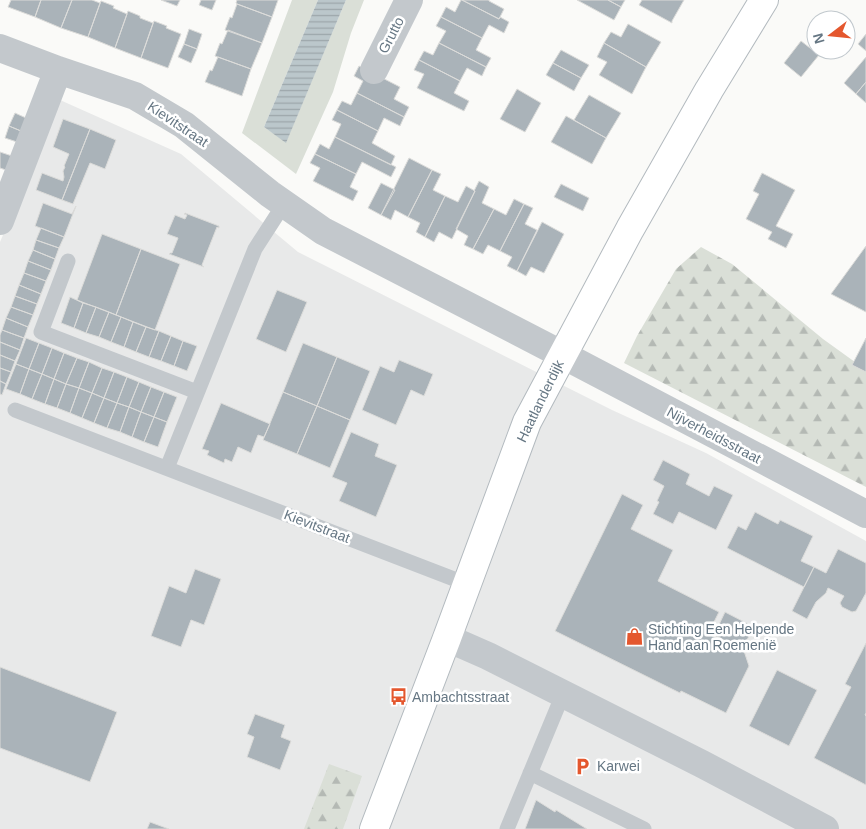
<svg xmlns="http://www.w3.org/2000/svg" width="866" height="829" font-family="Helvetica,sans-serif">
<defs>
<pattern id="forest-firs" width="22" height="20" patternUnits="userSpaceOnUse" patternTransform="scale(1.25)"><rect width="22" height="20" fill="#dadfd7"/><path d="M5 1l3.5 6h-7zM16 11l3.5 6h-7z" fill="#b4b9b4"/></pattern>
<pattern id="water-rules" width="6" height="5" patternUnits="userSpaceOnUse" patternTransform="scale(1.25)"><rect width="6" height="5" fill="#bbc7cb"/><path d="M0 2.5h6" fill="none" stroke="#9ca6aa"/></pattern>
</defs>
<rect width="100%" height="100%" fill="#fafaf8"/>
<!-- built -->
<path fill="#e8e9e9" d="M60,100L181,154L298,252L612,410L706,453L866,541V829H0V242Z"/>
<!-- grass -->
<path fill="#dadfd7" d="M292,0H318L264,127L286,142L346,0H364L351,33L333,92L296,174L242,133Z"/>
<!-- forest -->
<path fill="url(#forest-firs)" d="M701,247L732,264L823,339L866,370V487L624,363L637,336L676,269Z
M329,764L362,776L343,829H304Z"/>
<!-- water -->
<path fill="url(#water-rules)" d="M318,0H346L286,143L264,127Z"/>
<!-- building -->
<path fill="#aab3b9" stroke="#dcdcda" d="M11,0H41L35,17L8,7Z
M41,0H72L61,28L35,17Z
M72,0H92L100,3L88,37L61,28Z
M161,0H180L177,6Z
M201,0H216L212,10L199,5Z
M237,0H278L272,17L237,4L236,3Z
M461,0H462L499,19L500,17L509,22L504,33L489,25L482,38L441,17L446,7L455,12Z
M462,0H489V1L504,9L499,19Z
M577,0H608L621,7L614,20Z
M608,0H625L621,7Z
M642,0H684L672,21V23L639,5Z
M101,1L114,6L113,8L127,14L115,48L88,37Z
M237,4L272,17L262,43L225,30L230,17L232,18Z
M128,11L140,16V18L153,23L141,58L115,48Z
M441,17L482,38L476,50L491,58L486,67L439,43L446,31L436,26Z
M154,21L167,26L166,28L181,34L168,68L141,58Z
M628,24L661,42L646,67L604,43L611,32L621,37Z
M189,29L202,34L197,49L184,44Z
M228,30L262,43L251,69L215,56L220,43L222,44Z
M866,34V51L858,44Z
M801,41L819,55L801,77L784,63Z
M439,43L486,67L482,76L467,68L460,81L419,60L424,51L433,55Z
M604,43L646,67L632,94L599,75L607,62L597,57Z
M184,44L197,49L191,63L178,57Z
M561,50L589,65L581,78L553,63Z
M218,57L251,69L242,96L205,82L210,70L212,71Z
M866,57V82L856,94L844,83Z
M419,60L460,81L454,93L469,101L464,111L417,88L424,74L414,70Z
M553,63L581,78L574,91L546,75Z
M359,66L400,87L394,99L409,107L404,117L357,93L363,81L354,76Z
M866,82V103L856,94Z
M517,89L541,103L525,132L500,119Z
M357,93L404,117L400,126L384,118L378,131L337,110L342,101L351,105Z
M589,95L621,113L606,138L574,120Z
M337,110L378,131L372,143L395,156L391,165L335,137L341,124L332,120Z
M15,113L26,118L21,131L9,126Z
M566,116L606,138L592,164L551,142Z
M63,119L90,129L62,200L36,190L42,173L63,181L64,177L63,171L65,167L64,166L69,154L53,147Z
M9,126L21,131L17,142L5,138Z
M90,129L116,140L105,169L90,163L73,204L62,200Z
M335,137L396,167L391,177L362,162L356,174L315,154L320,144L329,149Z
M0,152L12,156L6,170L0,168Z
M315,154L356,174L350,187L358,191L353,201L313,181L320,168L310,163Z
M409,158L432,170L408,217L395,210L391,220L381,215Z
M432,170L441,174L433,190L445,196L425,237L416,232L420,223L408,217Z
M762,173L795,190L776,226L793,234L786,248L768,239L772,232L746,219L759,194L753,191Z
M479,181L489,187L482,203L494,209L473,249L464,245L468,236L456,229L475,191H474Z
M381,183L395,190L381,215L368,208Z
M561,184L589,198L583,211L554,197Z
M466,186L475,191L452,239L439,232L434,242L425,237L445,196L458,202Z
M514,199L524,204L500,251L488,245L483,254L473,249L494,209L506,215Z
M43,203L72,214L76,206L64,237L35,226Z
M524,204L533,208L525,224L537,230L517,271L507,266L512,257L500,251Z
M185,213L219,226V228L217,227L202,265L204,267L169,254L170,253H172L178,238L167,234L175,215L185,219L187,215L184,214Z
M542,222L564,234L544,273L531,267L526,276L517,271Z
M41,228L64,237L59,248L36,240Z
M102,234L141,249L116,315L77,300Z
M36,240L59,248L55,259L33,250Z
M866,246V312L831,294Z
M141,249L180,264L155,330L116,315Z
M33,250L55,259L51,270L28,261Z
M28,261L51,270L46,281L24,273Z
M24,273L46,281L41,294L19,285Z
M19,285L41,294L37,304L15,296Z
M277,290L307,302L286,352L256,339Z
M15,296L37,304L33,315L11,307Z
M70,297L83,303L74,328L61,323Z
M83,303L96,307L86,333L74,328Z
M11,307L33,315L28,327L6,318Z
M96,307L109,312L99,337L86,333Z
M109,312L121,317L111,342L99,337Z
M121,317L133,322L124,347L111,342Z
M6,318L28,327L24,338L2,330Z
M133,322L146,327L136,352L124,347Z
M146,327L159,331L149,357L136,352Z
M2,330L24,338L20,350L0,342V335Z
M159,331L171,336L161,361L149,357Z
M171,336L183,341L174,366L161,361Z
M26,338L39,343L29,369L16,364Z
M866,338V372L852,365Z
M183,341L197,346L187,371L174,366Z
M0,342L20,350L15,361L0,355Z
M39,343L52,348L42,374L29,369Z
M303,343L337,357L317,406L283,392Z
M52,348L64,353L54,379L42,374Z
M64,353L77,358L66,384L54,379Z
M0,355L15,361L11,372L0,368Z
M337,357L370,371L350,420L317,406Z
M77,358L89,362L79,388L66,384Z
M399,360L433,374L424,396L411,390L396,425L362,410L380,366L394,372Z
M89,362L102,368L92,393L79,388Z
M16,364L29,369L20,394L6,389Z
M0,368L11,372L6,384L0,381Z
M102,368L114,372L104,398L92,393Z
M29,369L42,374L32,399L20,394Z
M114,372L127,377L117,403L104,398Z
M42,374L54,379L45,404L32,399Z
M127,377L139,382L129,407L117,403Z
M54,379L66,384L57,408L45,404Z
M0,381L6,384L2,395L0,394Z
M139,382L151,387L141,412L129,407Z
M66,384L79,388L70,413L57,408Z
M151,387L164,392L154,417L141,412Z
M79,388L92,393L82,418L70,413Z
M164,392L177,397L167,422L154,417Z
M283,392L317,406L297,454L263,440Z
M92,393L104,398L94,423L82,418Z
M104,398L117,403L107,428L94,423Z
M117,403L129,407L120,432L107,428Z
M221,403L270,424L264,437L258,435L251,453L238,447L232,462L225,459L224,463L207,455L209,451L202,449Z
M317,406L350,420L330,468L297,454Z
M129,407L141,412L132,437L120,432Z
M141,412L154,417L144,442L132,437Z
M154,417L167,422L158,447L144,442Z
M351,432L379,444L375,456L397,465L376,517L339,501L347,483L332,477Z
M663,460L690,474L686,484L709,496L714,486L733,495L716,530L679,512L673,524L653,514L659,502L657,501L664,486L653,480Z
M622,494L643,505L631,529L673,550L658,581L719,612L708,634L744,651L749,666L726,713L681,691L680,693L555,631Z
M755,512L778,524L780,520L813,536L801,561L814,567L804,587L727,548L738,526L746,530Z
M838,549L866,563V593L856,611L852,612L842,607L840,603L844,596L828,588L826,593L816,602L807,619L792,611L814,567L826,573Z
M195,569L221,579L204,625L191,620L181,647L151,636L169,586L186,593Z
M725,612L754,627L742,649L714,635Z
M866,643V713L865,715L866,716V785L814,758L851,687L845,684Z
M0,667L117,712L90,782L0,748Z
M777,670L817,690L789,746L749,726Z
M255,714L285,725L281,737L291,741L280,770L247,757L254,737L247,734Z
M536,800L555,812L556,810L587,829H525Z
M150,822L169,829H147Z"/>
<g fill="none" stroke-linecap="round" stroke-linejoin="round">
<defs>
<path id="secondary" d="M374,829L447,638L527,422L630,229L709,90L764,0"/>
</defs>
<!-- secondary casing -->
<use href="#secondary" stroke="#b3babf" stroke-width="30"/>
<!-- lane -->
<path stroke="#c3c8cc" stroke-width="15" d="M68,261L41,332L197,392
M15,410L467,584
M167,468L255,249L284,204
M530,773L644,829
M507,829L563,694"/>
<!-- street -->
<path stroke="#c3c8cc" stroke-width="28" d="M0,48L58,70L135,96L184,125L270,194L323,231L563,355L866,514
M374,70L409,0
M0,221L58,70
M447,638L488,656L702,764L825,829"/>
<!-- secondary -->
<use href="#secondary" stroke="#fff" stroke-width="28"/>
</g>
<!-- icons -->
<defs>
<symbol id="shop-bare" viewBox="-9 -9 18 18"><path d="M-5-2.5h2.3a2.7 3.5 0 0 1 5.4 0H5L5.5 6h-11ZM-1.5-2.5h3a1.5 2.3 0 0 0-3 0Z" fill="#e4572e" stroke="#fff" stroke-width="2.5" paint-order="stroke"/></symbol>
<symbol id="bus-bare" viewBox="-9 -9 18 18"><path d="M-5-6H5V4H4V6H2V4H-2V6H-4V4H-5ZM-3.5-4V0h7V-4ZM-3.5 1.2v1.5H-2V1.2ZM2 1.2v1.5H3.5V1.2Z" fill="#e4572e" stroke="#fff" stroke-width="2.5" paint-order="stroke"/></symbol>
<symbol id="parking-bare" viewBox="-9 -9 18 18"><path d="M-3.5-5.5H1a3.5 3.5 0 0 1 0 7H-1V5.5H-3.5ZM-1-3.4V-.6H.8a1.4 1.4 0 0 0 0-2.8Z" fill="#e4572e" stroke="#fff" stroke-width="2.5" paint-order="stroke"/></symbol>
</defs>
<g fill-rule="evenodd">
<use href="#shop-bare" x="622" y="624" width="25" height="25"/>
<use href="#bus-bare" x="386" y="684" width="25" height="25"/>
<use href="#parking-bare" x="570" y="754" width="25" height="25"/>
</g>
<g text-anchor="middle" dominant-baseline="central" stroke-width="5" stroke-linejoin="round" paint-order="stroke">
<!-- street labels -->
<g font-size="14" fill="#657683" stroke="#fff">
<text transform="translate(391 35) rotate(-63)">Grutto</text>
<text transform="translate(178 124) rotate(34)">Kievitstraat</text>
<text transform="translate(540 401) rotate(-64)">Haatlanderdijk</text>
<text transform="translate(714 435) rotate(28)">Nijverheidsstraat</text>
<text transform="translate(317 526) rotate(21)">Kievitstraat</text>
</g>
<!-- poi labels -->
<g font-size="14" fill="#657683" stroke="#fff" text-anchor="start">
<text x="648" y="629">Stichting Een Helpende<tspan x="648" dy="16">Hand aan Roemenië</tspan></text>
<text x="412" y="697">Ambachtsstraat</text>
<text x="597" y="766">Karwei</text>
</g>
</g>
<!-- north arrow -->
<g transform="translate(831 35) rotate(254)"><circle r="24" fill="#ffffff" stroke="#c1c8cd"/>
<path d="M0-4L9 19L0 12L-9 19Z" fill="#e4572e"/>
<text y="-8" font-size="14" font-weight="bold" text-anchor="middle" fill="#657683">N</text>
</g>
</svg>
